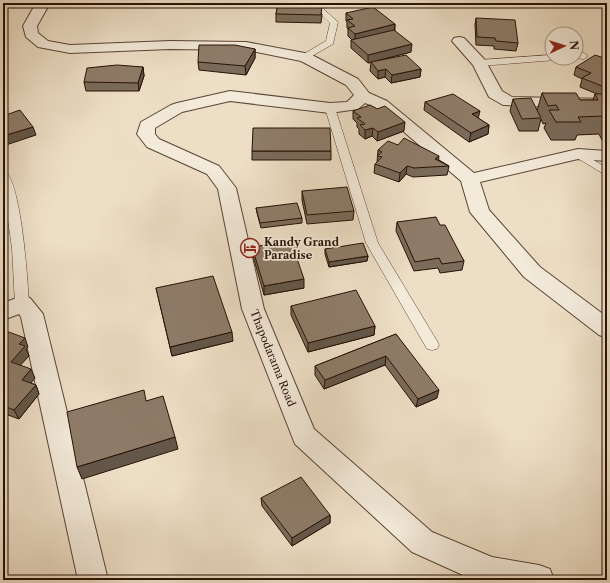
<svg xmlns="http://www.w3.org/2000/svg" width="610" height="583" font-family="'Libre Caslon Text',serif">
<rect width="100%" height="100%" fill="#eddfc6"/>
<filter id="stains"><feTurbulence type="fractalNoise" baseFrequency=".005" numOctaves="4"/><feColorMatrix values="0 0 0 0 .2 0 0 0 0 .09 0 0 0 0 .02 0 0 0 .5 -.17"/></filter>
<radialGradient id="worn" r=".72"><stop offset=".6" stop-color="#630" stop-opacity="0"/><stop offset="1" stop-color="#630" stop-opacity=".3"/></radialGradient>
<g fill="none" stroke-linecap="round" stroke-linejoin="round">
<defs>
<path id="lane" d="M308,3H317L338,22L333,44L305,60L301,57L302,55L326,41L330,23Z
M576,53H584L588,56L584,59L573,58H576Z
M552,55V58H557L556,60L480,66L476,63L480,60Z
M330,105L335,108L378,243L437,341L439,345L437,349L432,350L427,349L366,243L325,108Z
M578,151L607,168V176L574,156L573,154L574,152Z
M3,170C21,174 28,284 29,304L27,307H17L15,304L12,248L3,187Z"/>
<path id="street" d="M36,3H50L37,26L38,33L48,41L70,45L170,41L246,42L310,54L358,79L369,93L387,101L474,173L578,149L607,151V161L578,159L480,182L489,210L540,267L607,317V338L599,335L524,277L470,212L461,181L375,107L365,103L358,109L330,113L230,101L182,112L155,128V134L159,139L219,166L236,188L264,309L314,429L432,532L492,557L539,565L550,569L554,580H474L412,552L295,444L242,309L218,189L207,174L147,147L137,134L141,122L171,105L177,103L230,91L330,103L347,102L354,95L346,85L301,61L246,50L170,49L70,53L38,47L26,37L23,26Z
M459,37L464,38L485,60L502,91L512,97L607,99V109L503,105L489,97L473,65L452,41L454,38Z
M22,296L30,298L43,314L108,580H78L21,317L19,314L3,320V303Z"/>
</defs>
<!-- lane casing -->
<use href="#lane" stroke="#594435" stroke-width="1"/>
<!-- street casing -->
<use href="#street" stroke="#594435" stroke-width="2"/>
<!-- lane -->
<use href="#lane" fill="#f3eada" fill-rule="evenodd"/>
<!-- street -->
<use href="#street" fill="#f3eada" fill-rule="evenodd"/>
</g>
<!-- wall -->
<path fill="#7a6b5a" stroke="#281105" d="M256,3H314V6L322,14L321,23L276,22V14L278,3L259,6Z
M346,13L395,24V31L411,52L368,63L351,48V40H352L348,36V29L347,28V22L346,21Z
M476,18L518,43L516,51L494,49V46L476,45L475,25Z
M255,49V58L246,75L199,70L198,62Z
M607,59V142H603L599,134L577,135L575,140H551L544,128L546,123L543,124L541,119L538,131H519L510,111L513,99L537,111L542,93L580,100H593L595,94H597L580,87L582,79L574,75L576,67Z
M371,62L421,69L420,77L391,83L385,77L378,79L370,71Z
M143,67L144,76L139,91H86L84,82Z
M425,102L478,118L489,125L488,134L469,142L424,110Z
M353,111L404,131L377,141L372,136L365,139L359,134V129L357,127V123L353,119Z
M398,145L439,160L449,166L447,175L413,177L406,174L399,182L374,173L375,164L377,162L378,150Z
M252,151H331V160H252Z
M302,191L354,211L353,220L307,224L302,200Z
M256,208L302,218V223L261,228L257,213Z
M397,222L440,225L464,261L462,270L440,273L438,268L414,271L396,231Z
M252,247L304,288L264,295L253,256Z
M325,249L368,256L367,261L329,267L325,254Z
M156,288L233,341L172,356Z
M291,306L375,326L374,335L308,352L291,315Z
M3,334L28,347L26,349L29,356L20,365L35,378L30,383L36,385L39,394L19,419L8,415L3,421Z
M396,334L437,398L416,407L385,365L324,389L315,375V366Z
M261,498L330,515V523L292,546L262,506Z"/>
<!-- shaded-wall -->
<path fill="#63574a" stroke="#281105" d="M105,3H130L106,5Z
M259,3H279L259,6Z
M395,24L394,32L355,42V34Z
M412,44L411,52L368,63V55Z
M255,49V58L246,75L245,66Z
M143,67L144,76L139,91L138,83Z
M386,69L385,77L378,79V71Z
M421,69L420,77L391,83L392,75Z
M607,88V94L604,97Z
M480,111L478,119L472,114Z
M405,122L404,131L377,141L378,132Z
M489,125L488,134L469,142L471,133Z
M33,127L36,135L3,146V136Z
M373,128L372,136L365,139V130Z
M439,156L438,164L434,167L435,159Z
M407,166L406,174L399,182L400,173Z
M368,256L367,261L329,267V262Z
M304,279V288L264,295V286Z
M375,326L374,335L308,352V343Z
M232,332L233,341L172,356L170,347Z
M25,338L28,347L26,349L29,356L15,371L11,362L19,344Z
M386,356L385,365L324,389L325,380Z
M31,369L35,378L26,389L22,380Z
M36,385L39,394L19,419L14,410Z
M439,390L437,398L416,407L418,399Z
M4,406L8,415L3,421V407Z
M175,437L178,449L82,479L77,467Z
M330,515V523L292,546V538Z"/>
<!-- building -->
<path fill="#8e7c69" stroke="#281105" d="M278,3H313V6H322L321,15L276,14Z
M373,7L395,24L355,34L348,28L355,26L347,20L353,19L346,13Z
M476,18L515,20L518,43L496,41L495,38L477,37Z
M394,30L412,44L368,55L351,40Z
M199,45H235L255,49L245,66L198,62Z
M406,55L421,69L392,75L386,69L378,71L371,62Z
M595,55L607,59V88L582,78L591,73L576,67Z
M117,65L143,67L138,83L84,82L87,68Z
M542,93H576L580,100H598L595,94H607V120L605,116L578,117L581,122H556L549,110H559L556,105L548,106Z
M453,94L480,111L472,114L489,125L471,133L425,102Z
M531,98L541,118L522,119L513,99Z
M370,105L377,109L385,106L405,122L378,132L373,128L365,130L360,125L365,124L357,118L361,117L353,111Z
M20,110L33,127L3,136V116Z
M253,128H330L331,151H252Z
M404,138L439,156L435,159L449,166L414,168L407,166L400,173L375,164L382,157L377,156L382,152L378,150L388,141L398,145Z
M347,187L354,211L307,215L302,191Z
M297,203L302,218L260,223L256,208Z
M436,217L440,225H445L464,261L442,264L439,258L415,262L397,222Z
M291,241L304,279L264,286L252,247Z
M363,243L368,256L329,262L325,249Z
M213,276L232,332L170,347L156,288Z
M356,290L375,326L308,343L291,306Z
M6,331L25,338L19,344L25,346L11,362L31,369L22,380L36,385L14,410L4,406L3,407V334Z
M396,334L439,390L418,399L386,356L325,380L315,366Z
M144,390L146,401L163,396L175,437L77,467L67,412Z
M301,477L330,515L292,538L261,498Z"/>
<!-- icons -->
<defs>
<symbol id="hotel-ring" viewBox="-11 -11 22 22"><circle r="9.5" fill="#f3eada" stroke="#8f2418" stroke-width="1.5"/><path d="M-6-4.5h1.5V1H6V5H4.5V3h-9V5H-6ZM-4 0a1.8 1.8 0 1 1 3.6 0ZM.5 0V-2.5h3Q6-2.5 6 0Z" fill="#8f2418"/></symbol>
</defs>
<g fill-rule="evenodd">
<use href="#hotel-ring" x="239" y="237" width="22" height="22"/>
</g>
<g text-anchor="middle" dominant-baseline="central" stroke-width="3.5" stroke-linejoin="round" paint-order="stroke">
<!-- poi labels -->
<g font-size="11" font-weight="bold" fill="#281105" stroke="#f3eada" text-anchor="start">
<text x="264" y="242">Kandy Grand<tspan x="264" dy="13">Paradise</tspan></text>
</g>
<!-- street labels -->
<g font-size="11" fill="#281105" stroke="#f3eada">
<text transform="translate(273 358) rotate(68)">Thapodarama Road</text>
</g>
</g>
<!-- margin -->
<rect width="610" height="583" fill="none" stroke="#eddfc6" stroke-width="16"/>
<rect x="4" y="4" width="602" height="575" fill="none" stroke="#281105" stroke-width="2"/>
<rect x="8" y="8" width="594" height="567" fill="none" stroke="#281105"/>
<!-- north arrow -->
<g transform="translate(564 46) rotate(86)"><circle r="19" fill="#f3eada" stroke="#a29385"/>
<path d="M0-3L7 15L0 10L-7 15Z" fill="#8f2418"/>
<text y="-6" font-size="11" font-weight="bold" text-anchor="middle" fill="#281105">N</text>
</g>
<rect width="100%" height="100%" filter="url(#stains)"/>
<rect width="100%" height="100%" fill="url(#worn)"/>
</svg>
